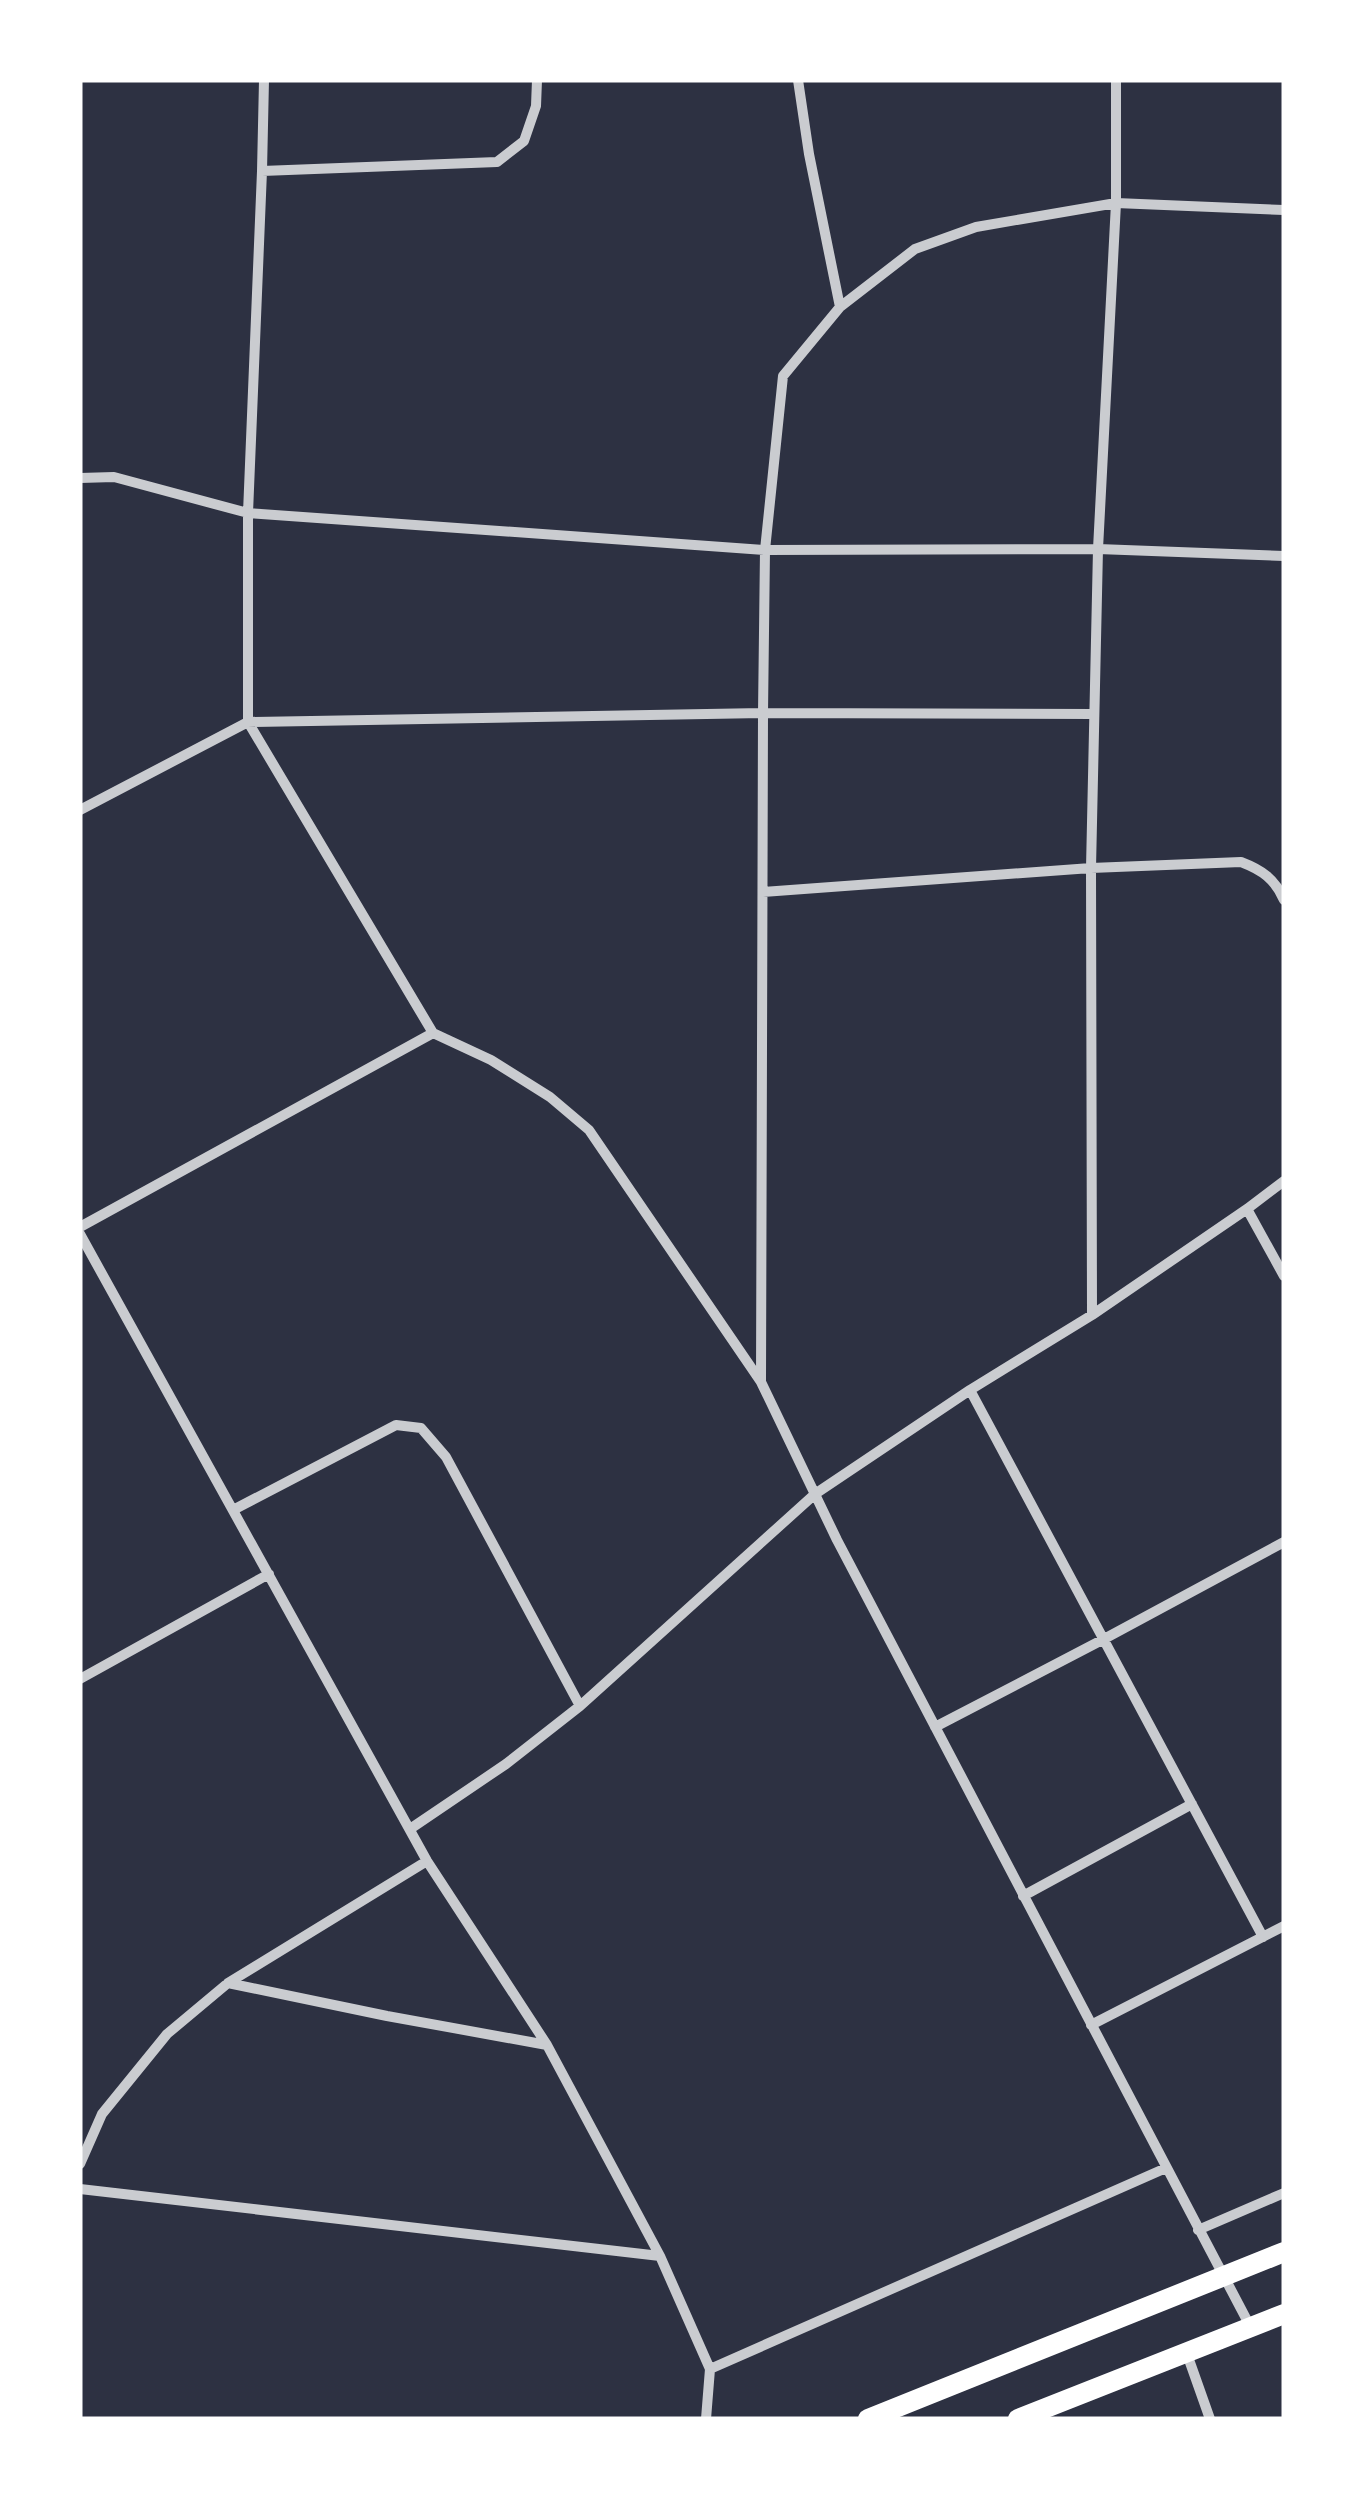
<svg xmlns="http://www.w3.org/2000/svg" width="1364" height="2499" font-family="'Public Sans',sans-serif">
<rect width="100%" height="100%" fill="#2d3142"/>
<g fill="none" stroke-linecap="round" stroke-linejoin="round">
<!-- minor -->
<path stroke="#caccd0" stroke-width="10" d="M264,80L262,171L248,513L765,550L1098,549L1284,556
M798,80L809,154L840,307
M262,171L497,162L524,141L536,106L537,80
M80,478L114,477L248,513V722L433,1033L491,1060L550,1097L589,1130L761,1382L837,1540L1250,2326
M80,810L248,722L763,713L1094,714
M763,892L1091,868L1241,862C1262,870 1275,879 1284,900
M1247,1209L1284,1276
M80,1227L433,1033
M80,1234L427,1861L547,2045L660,2256L710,2369L706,2419
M1092,1315L1091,868L1098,549L1116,203V80
M761,1381L763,713L765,550L783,376L840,307L915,249L976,227L1116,203L1284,210
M970,1390L1263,1937
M233,1510L396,1425L421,1428L446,1457L580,1706
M80,1679L269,1574
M935,1727L1104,1639L1284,1542
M410,1829L506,1764L580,1706L815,1494L970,1390L1092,1315L1247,1209L1284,1181
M1023,1896L1192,1804
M228,1983L387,2016L547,2045
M1091,2025L1284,1926
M80,2164L102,2114L167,2034L228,1983L427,1861
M80,2189L660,2256
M1198,2230L1284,2193
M1187,2354L1210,2419
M710,2369L1166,2168"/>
<!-- secondary -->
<path stroke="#fff" stroke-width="20" d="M868,2419L1284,2252
M1018,2419L1284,2314"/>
</g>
<!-- border -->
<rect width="1364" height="2499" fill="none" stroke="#ffffff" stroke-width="165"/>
</svg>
